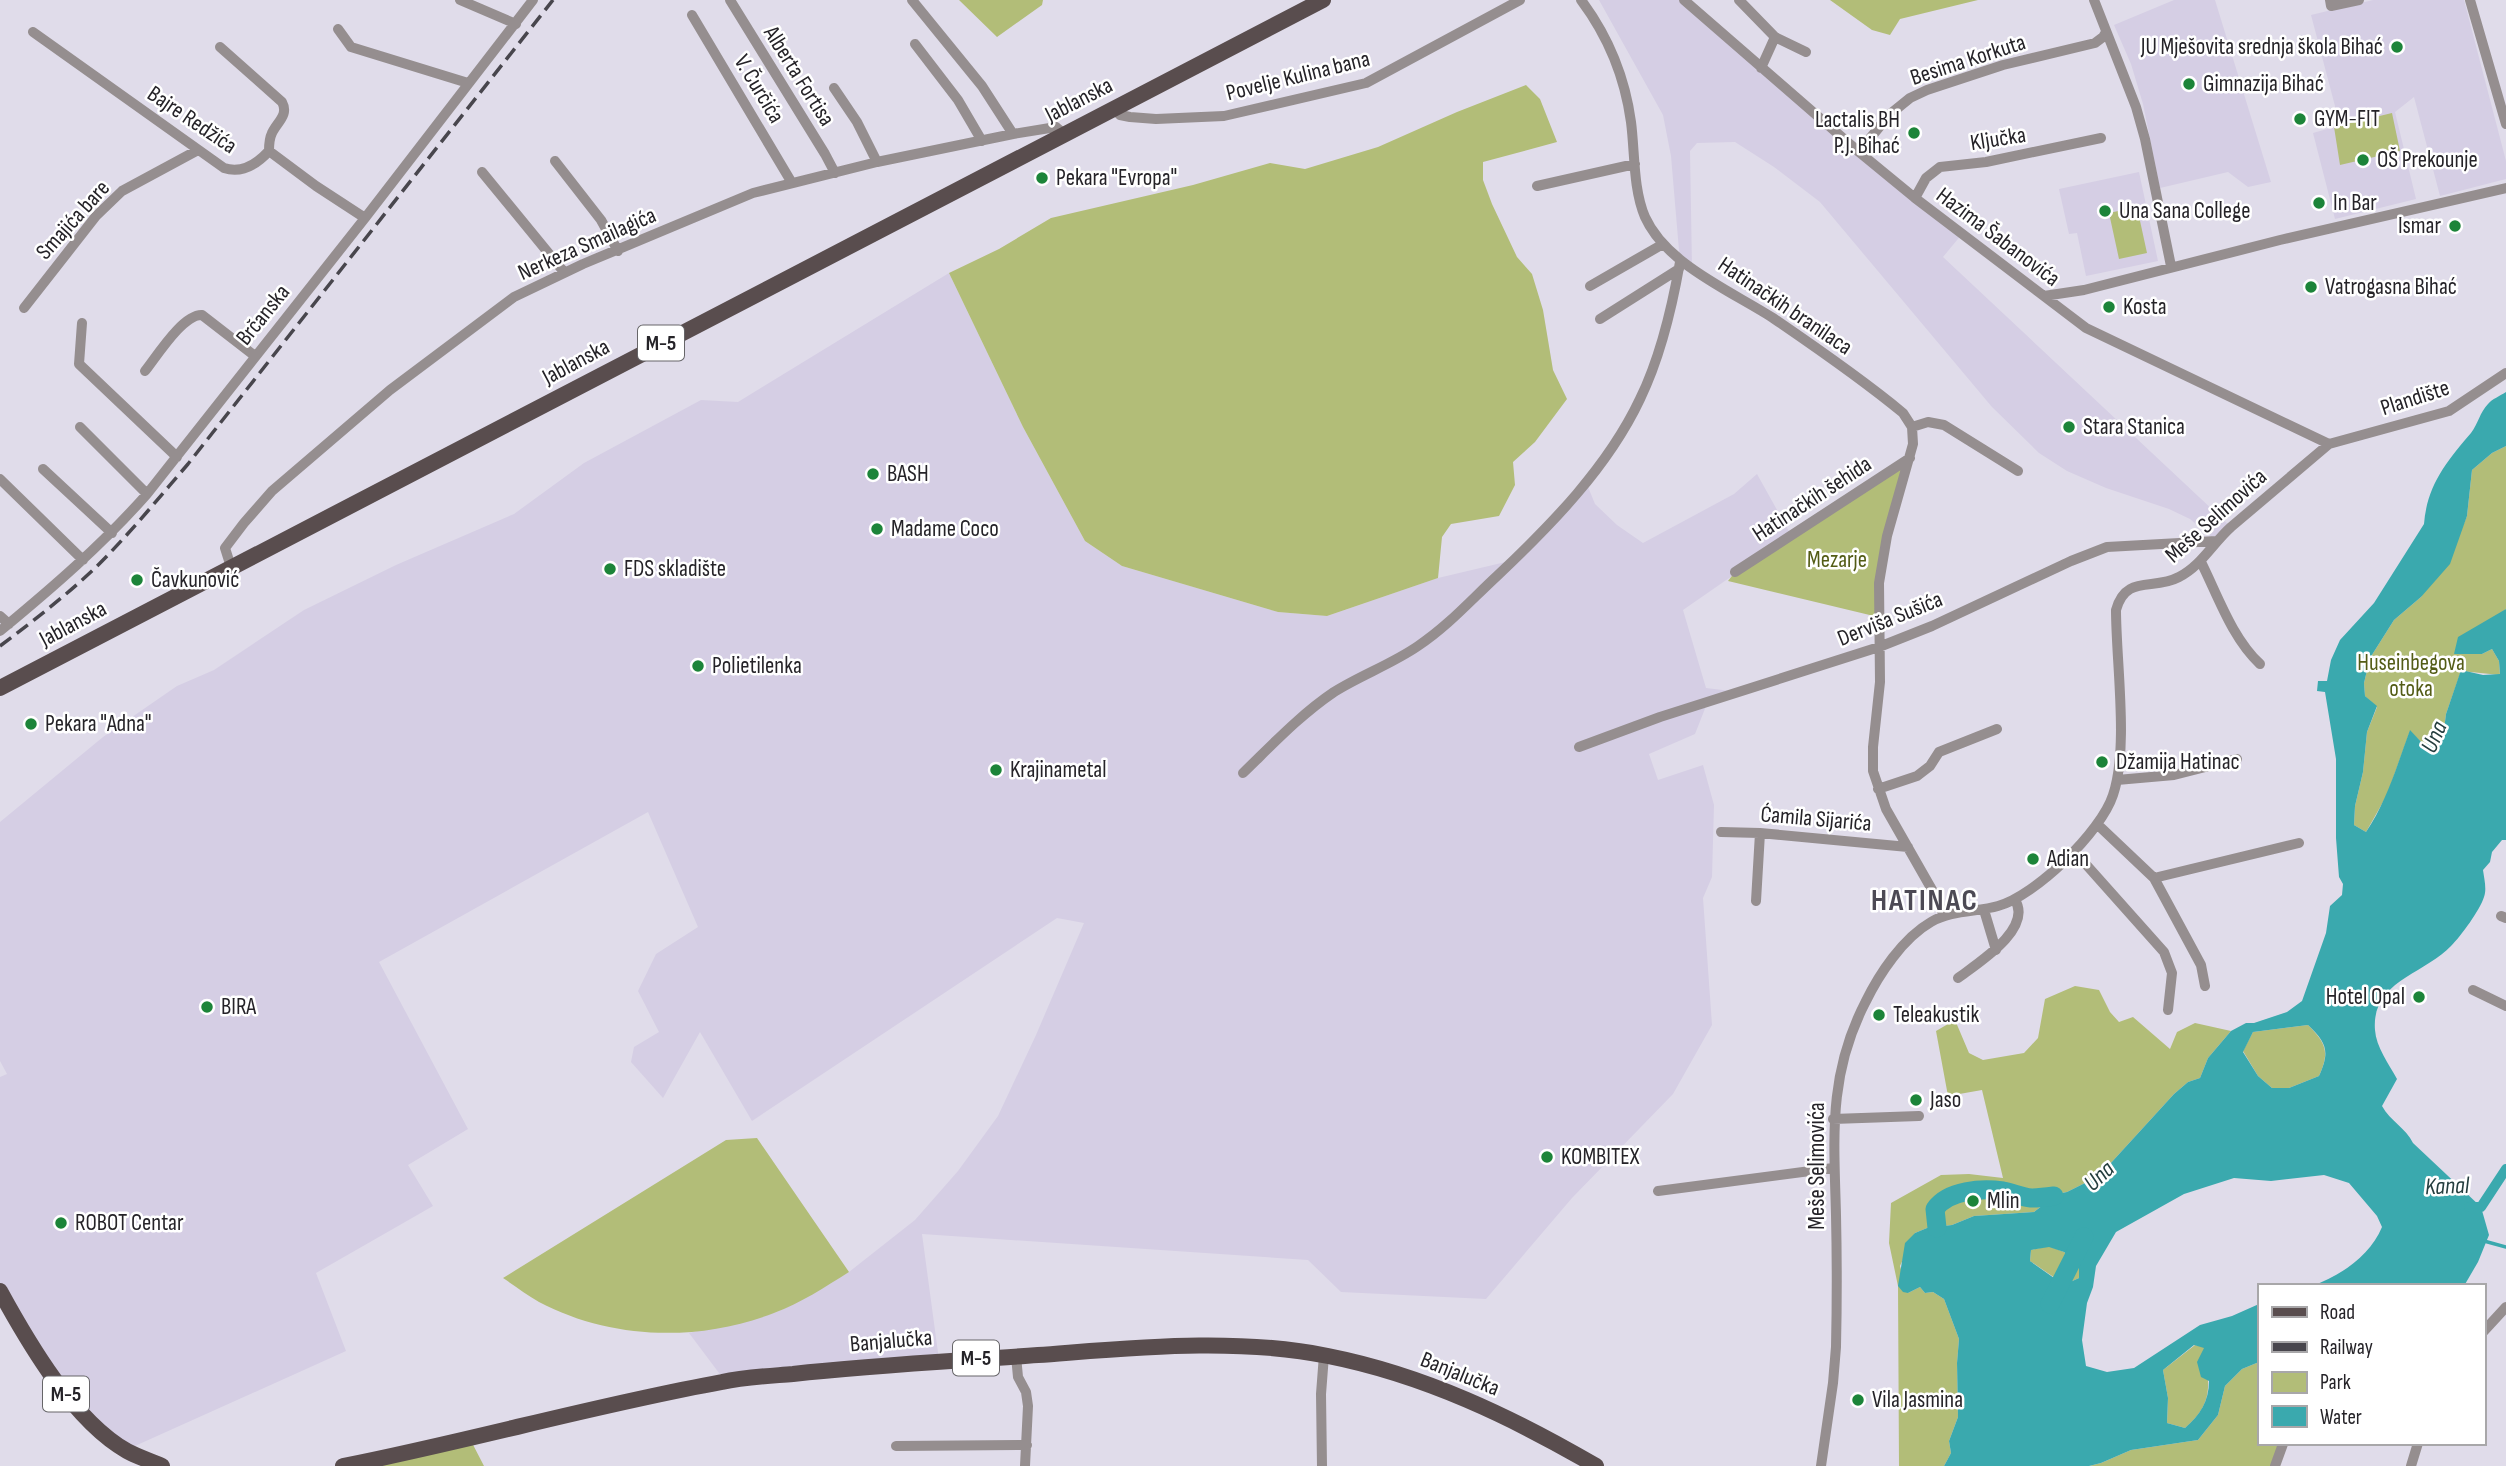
<svg xmlns="http://www.w3.org/2000/svg" width="2506" height="1466" font-family="'Sofia Sans Condensed',sans-serif">
<rect width="100%" height="100%" fill="#e0dcea"/>
<!-- built -->
<path fill="#d5cee4" d="M1599,0H1684L1962,234L1943,257L2231,527L2216,541L2190,519L2169,509L2106,488L2067,471L2039,453L1992,407L1820,202L1774,167L1735,142L1697,143L1690,151L1692,268L1680,262L1671,156L1663,115Z
M2174,0H2215L2271,182L2248,187L2228,172L2160,188L2143,104L2131,64L2114,25Z
M2373,0H2464L2506,161V179L2440,196L2414,97L2395,112L2416,199L2335,219L2313,133L2334,127L2335,106L2311,15Z
M2139,172L2158,261L2086,276L2077,233L2069,234L2059,189Z
M949,273L1023,427L1085,541L1122,566L1278,612L1327,616L1438,578L1514,560L1586,482L1595,504L1617,525L1643,543L1734,494L1757,474L1791,535L1683,610L1706,688L1739,692L1708,701L1695,734L1649,754L1658,780L1703,765L1714,805L1712,877L1703,898L1712,1025L1673,1094L1572,1198L1486,1299L1341,1292L1308,1260L922,1234L939,1360L725,1381L689,1333L777,1312L816,1292L849,1272L915,1220L958,1171L998,1116L1036,1035L1084,923L1057,918L752,1121L700,1032L663,1098L631,1062L634,1047L659,1032L638,991L656,954L698,927L648,812L379,962L468,1129L408,1165L433,1206L316,1273L346,1351L126,1450L89,1420L0,1291V1077L7,1074L0,1061V822L103,737L177,686L214,670L304,610L396,565L514,514L584,463L701,400L738,402Z"/>
<!-- green -->
<path fill="#b2bd78" d="M959,0H1043L1042,5L997,37Z
M1830,0H1978L1900,19L1890,35L1872,30Z
M1526,85L1540,99L1557,142L1483,162V180L1492,204L1517,257L1532,274L1543,310L1553,370L1567,399L1535,442L1513,462L1515,485L1499,516L1451,524L1442,537L1438,578L1327,616L1278,612L1122,566L1085,541L1023,427L949,273L999,249L1051,218L1193,185L1270,163L1305,169L1378,147L1457,112Z
M2392,113L2400,151L2340,165L2334,127Z
M2137,207L2147,253L2119,259L2109,213Z
M2506,446V609L2454,654H2482L2492,649L2499,661L2500,675L2461,671L2446,714L2443,737L2424,745L2410,731L2387,795L2366,832L2354,825L2355,806L2363,772L2367,732L2377,707L2365,696L2364,683L2370,658L2394,620L2421,597L2460,533L2467,516L2472,470L2492,453Z
M1910,458L1897,498L1878,617L1728,581L1735,572Z
M2075,986L2099,990L2110,1012L2119,1022L2133,1017L2170,1049L2177,1032L2195,1023L2231,1031L2208,1058L2200,1078L2188,1082L2174,1094L2099,1176L2067,1192L2057,1194L2034,1212L1974,1216L1952,1225L1927,1228L1915,1233L1900,1266L1908,1293L1920,1287L1925,1293L1933,1292L1944,1299L1959,1339L1957,1363L1958,1417L1949,1441L1951,1453L1944,1466H1899L1898,1286L1889,1243L1891,1203L1941,1175L1969,1174L2003,1178L1982,1090L1948,1096L1936,1031L1955,1020L1969,1053L1983,1060L2024,1053L2038,1038L2045,999Z
M2308,1025C2326,1043 2330,1052 2319,1076L2289,1088H2272L2258,1076L2243,1051L2253,1032Z
M757,1138L849,1272C825,1287 801,1303 774,1313C699,1342 611,1340 539,1302C527,1295 515,1286 503,1278L726,1140Z
M2049,1246L2064,1252L2079,1263V1278L2068,1283L2055,1278L2030,1261L2031,1250Z
M2195,1345L2204,1347C2209,1384 2215,1402 2185,1428L2167,1423L2168,1398L2163,1370Z
M2259,1362V1443H2282L2275,1466H2089L2101,1463L2131,1450L2198,1440L2218,1415L2225,1386L2242,1369Z
M469,1437L484,1466H371Z"/>
<!-- water -->
<path fill="#3aa9ae" fill-rule="evenodd" d="M2506,392V446L2492,453L2472,470L2467,516L2450,564L2421,597L2394,620L2370,658L2364,683L2365,696L2377,706L2367,732L2363,772L2355,806L2354,825L2366,832C2387,801 2397,765 2410,730L2424,745L2443,737L2446,714L2461,670L2483,675L2500,674L2499,661L2492,649L2482,654H2454L2458,637L2506,609V840H2502L2492,852L2490,862L2483,870C2484,878 2487,889 2484,897C2480,910 2461,936 2451,946C2425,974 2371,981 2375,1030C2376,1047 2389,1064 2397,1079L2382,1106C2390,1121 2406,1128 2413,1143L2481,1207L2489,1235L2478,1262L2464,1286H2312C2340,1276 2370,1256 2382,1227L2377,1216L2349,1183L2324,1175L2271,1181L2234,1178L2184,1194L2116,1232L2096,1266L2093,1287L2087,1303L2082,1340L2086,1366L2107,1372L2134,1368L2200,1325L2232,1316L2259,1304V1362L2242,1369L2225,1386L2218,1415L2198,1440L2131,1450L2101,1463L2089,1466H1944L1951,1453L1949,1441L1958,1417L1957,1363L1959,1339L1944,1299L1933,1292L1925,1293L1920,1287L1908,1293L1903,1292L1898,1286L1905,1243L1915,1233L1927,1228L1952,1225L1974,1216L2034,1212L2057,1194L2067,1192L2099,1176L2174,1094L2188,1082L2200,1078L2208,1058L2231,1031L2246,1023H2254L2287,1012L2302,1001L2326,933L2330,906L2342,895L2343,884L2339,877L2336,838V759L2325,692L2317,691L2318,681H2327L2331,660L2340,640L2374,603L2424,524C2427,485 2447,461 2471,433C2478,424 2480,412 2488,404C2492,399 2500,396 2506,392ZM2308,1025C2327,1043 2330,1052 2319,1076L2289,1088H2272L2258,1076L2243,1052L2253,1032ZM2049,1247L2064,1252L2079,1263V1278L2068,1283L2054,1278L2030,1261L2031,1250ZM2194,1345L2204,1348L2197,1362L2201,1377L2209,1381C2209,1401 2200,1415 2185,1428L2167,1423L2168,1398L2163,1370Z"/>
<g fill="none" stroke-linecap="round" stroke-linejoin="round">
<!-- stream -->
<path stroke="#3aa9ae" stroke-width="3.5" d="M2484,1241L2506,1247"/>
<!-- canal -->
<path stroke="#3aa9ae" stroke-width="10" d="M2469,1207H2481L2506,1169"/>
<!-- river -->
<path stroke="#3aa9ae" stroke-width="19" d="M1937,1228L1935,1209C1948,1190 1982,1188 2003,1191C2013,1193 2022,1197 2031,1198C2039,1198 2047,1197 2054,1196
M2050,1304L2084,1237"/>
<!-- street -->
<path stroke="#958e8f" stroke-width="10" d="M460,0L516,24
M730,0L825,154L835,173
M912,0L982,86L1013,134
M1581,0C1608,36 1625,78 1631,122C1635,153 1633,189 1645,217C1666,264 1731,291 1773,318C1817,348 1862,379 1903,413L1912,427L1913,444L1887,536L1879,583L1880,682L1873,747V771L1886,809L1935,895L1944,916
M1684,0L1859,152L1915,198L2086,328L2329,444
M1739,0L1775,37L1806,52
M2094,0L2136,107L2145,139L2171,266
M2330,0L2331,6L2359,0
M2470,0L2506,124
M692,15L792,183
M338,29L351,47L468,83
M33,32L224,168C242,174 257,164 269,151L316,186L365,218
M915,44L958,100L982,141
M220,47L282,102C289,115 277,122 272,133C269,139 269,145 269,151
M1761,68L1775,37
M834,88L857,122L877,162
M1113,108L1120,115L1130,117L1156,119L1224,116L1366,83L1520,0
M1859,152L1889,115L1910,98L1927,90L2003,65L2095,43L2103,37L2106,32
M555,161L601,220L618,251
M482,172L564,272
M1537,186L1635,164
M1915,198L1926,178L1940,167L1986,162L2101,138
M1590,286L1663,244
M2044,296L2084,290L2280,240L2506,188
M24,308L96,216L122,191L198,150
M1600,319L1679,269
M82,323L79,364L177,457
M145,371C157,356 183,314 202,315L255,356
M80,427L147,494
M1912,427L1928,422L1944,425L2018,471
M43,469L112,533
M0,479L83,560
M2201,562C2218,596 2232,638 2260,664
M231,567L225,548L244,523L272,491L390,390L514,297L583,264L753,193L877,162L1013,134L1056,127L1064,134
M1735,572L1910,458
M0,616L9,624
M0,631C52,588 102,545 147,494L365,218L533,0
M1579,747L1660,717L1879,647L1932,626L2071,561L2107,547L2216,541
M1243,773C1272,745 1300,715 1334,692C1361,675 1392,664 1418,646C1448,626 1471,600 1497,576C1551,525 1608,467 1640,399C1661,356 1672,308 1680,262
M2117,780L2174,775L2237,759
M1878,789L1917,776L1930,766L1939,752L1997,729
M2097,824L2154,878L2201,965L2205,986
M1721,832L1760,833L1908,847
M2074,851L2164,952L2172,973L2168,1010
M2154,878L2299,843
M1756,901L1760,833
M1984,910L1996,950
M2501,916L2506,918
M1958,978C1978,963 2033,929 2015,900
M2473,990L2506,1006
M1833,1119L1919,1116
M1658,1191L1833,1168
M2483,1332L2506,1307
M1016,1356L1018,1377L1026,1392L1028,1406L1025,1466
M896,1446L1027,1445
M1322,1466L1321,1394L1324,1355
M1821,1466L1833,1383L1836,1347C1837,1303 1837,1259 1836,1215C1834,1137 1828,1075 1865,1003C1879,974 1903,938 1931,922C1951,910 1977,912 1998,906C2035,896 2101,832 2113,795C2129,748 2116,662 2116,610C2126,574 2153,591 2179,577C2201,566 2213,543 2231,527L2329,444L2449,411L2506,373
M2275,1466L2283,1444
M2411,1466L2418,1443"/>
<!-- primary -->
<path stroke="#594d4e" stroke-width="16" d="M0,688L1323,0
M0,1291C29,1344 74,1421 127,1451C138,1457 151,1461 162,1466
M343,1466C470,1441 595,1405 722,1382C745,1377 769,1376 793,1374C874,1365 956,1361 1038,1355C1133,1348 1234,1337 1328,1356C1424,1375 1512,1417 1596,1466"/>
<!-- rail -->
<path stroke="#48464d" stroke-width="3.5" stroke-dasharray="14 7" stroke-linecap="butt" d="M0,646C32,622 64,597 93,570C127,537 157,500 188,464L553,0"/>
</g>
<!-- markers -->
<g fill="#1c8439" stroke="#fff" stroke-width="2.5">
<circle cx="2397" cy="47" r="7"/>
<circle cx="2189" cy="84" r="7"/>
<circle cx="2300" cy="119" r="7"/>
<circle cx="1914" cy="133" r="7"/>
<circle cx="2363" cy="160" r="7"/>
<circle cx="1042" cy="178" r="7"/>
<circle cx="2319" cy="203" r="7"/>
<circle cx="2105" cy="211" r="7"/>
<circle cx="2455" cy="226" r="7"/>
<circle cx="2311" cy="287" r="7"/>
<circle cx="2109" cy="307" r="7"/>
<circle cx="2069" cy="427" r="7"/>
<circle cx="873" cy="474" r="7"/>
<circle cx="877" cy="529" r="7"/>
<circle cx="610" cy="569" r="7"/>
<circle cx="137" cy="580" r="7"/>
<circle cx="698" cy="666" r="7"/>
<circle cx="31" cy="724" r="7"/>
<circle cx="2102" cy="762" r="7"/>
<circle cx="996" cy="770" r="7"/>
<circle cx="2033" cy="859" r="7"/>
<circle cx="2419" cy="997" r="7"/>
<circle cx="207" cy="1007" r="7"/>
<circle cx="1879" cy="1015" r="7"/>
<circle cx="1916" cy="1100" r="7"/>
<circle cx="1547" cy="1157" r="7"/>
<circle cx="1973" cy="1201" r="7"/>
<circle cx="61" cy="1223" r="7"/>
<circle cx="1858" cy="1400" r="7"/>
</g>
<g text-anchor="middle" dominant-baseline="central" stroke-width="5" stroke-linejoin="round" paint-order="stroke">
<!-- shield labels -->
<g fill="#fff" stroke="#666568" stroke-width="2">
<rect x="638" y="325.5" width="46" height="35" rx="5"/>
<rect x="953" y="1340.5" width="46" height="35" rx="5"/>
<rect x="43" y="1376.5" width="46" height="35" rx="5"/>
</g>
<g font-size="21" font-weight="bold" fill="#252328">
<text x="661" y="343">M-5</text>
<text x="976" y="1358">M-5</text>
<text x="66" y="1394">M-5</text>
</g>
<!-- poi labels -->
<g font-size="23" fill="#252328" stroke="#fff" text-anchor="start">
<text x="2383" y="47" text-anchor="end">JU Mješovita srednja škola Bihać</text>
<text x="2203" y="84">Gimnazija Bihać</text>
<text x="2314" y="119">GYM-FIT</text>
<text x="1900" y="120" text-anchor="end">Lactalis BH<tspan x="1900" dy="26">P.J. Bihać</tspan></text>
<text x="2377" y="160">OŠ Prekounje</text>
<text x="1056" y="178">Pekara "Evropa"</text>
<text x="2333" y="203">In Bar</text>
<text x="2119" y="211">Una Sana College</text>
<text x="2441" y="226" text-anchor="end">Ismar</text>
<text x="2325" y="287">Vatrogasna Bihać</text>
<text x="2123" y="307">Kosta</text>
<text x="2083" y="427">Stara Stanica</text>
<text x="887" y="474">BASH</text>
<text x="891" y="529">Madame Coco</text>
<text x="624" y="569">FDS skladište</text>
<text x="151" y="580">Čavkunović</text>
<text x="712" y="666">Polietilenka</text>
<text x="45" y="724">Pekara "Adna"</text>
<text x="2116" y="762">Džamija Hatinac</text>
<text x="1010" y="770">Krajinametal</text>
<text x="2047" y="859">Adian</text>
<text x="2405" y="997" text-anchor="end">Hotel Opal</text>
<text x="221" y="1007">BIRA</text>
<text x="1893" y="1015">Teleakustik</text>
<text x="1930" y="1100">Jaso</text>
<text x="1561" y="1157">KOMBITEX</text>
<text x="1987" y="1201">Mlin</text>
<text x="75" y="1223">ROBOT Centar</text>
<text x="1872" y="1400">Vila Jasmina</text>
</g>
<!-- street labels -->
<g font-size="23" fill="#252328" stroke="#fff">
<text transform="translate(1968 60) rotate(-18)">Besima Korkuta</text>
<text transform="translate(799 76) rotate(58)">Alberta Fortisa</text>
<text transform="translate(1298 76) rotate(-14)">Povelje Kulina bana</text>
<text transform="translate(759 89) rotate(59)">V. Čurčića</text>
<text transform="translate(1079 100) rotate(-27)">Jablanska</text>
<text transform="translate(192 120) rotate(34)">Bajre Redžića</text>
<text transform="translate(1998 139) rotate(-9)">Ključka</text>
<text transform="translate(73 220) rotate(-48)">Smajića bare</text>
<text transform="translate(1998 237) rotate(37)">Hazima Šabanovića</text>
<text transform="translate(587 244) rotate(-24)">Nerkeza Smailagića</text>
<text transform="translate(1785 306) rotate(34)">Hatinačkih branilaca</text>
<text transform="translate(263 315) rotate(-51)">Brčanska</text>
<text transform="translate(576 362) rotate(-28)">Jablanska</text>
<text transform="translate(2415 398) rotate(-18)">Plandište</text>
<text transform="translate(1812 499) rotate(-33)">Hatinačkih šehida</text>
<text transform="translate(2216 516) rotate(-42)">Meše Selimovića</text>
<text transform="translate(1890 619) rotate(-22)">Derviša Sušića</text>
<text transform="translate(73 624) rotate(-28)">Jablanska</text>
<text transform="translate(1816 819) rotate(5)">Ćamila Sijarića</text>
<text transform="translate(1817 1166) rotate(-90)">Meše Selimovića</text>
<text transform="translate(891 1341) rotate(-5)">Banjalučka</text>
<text transform="translate(1460 1374) rotate(22)">Banjalučka</text>
</g>
<!-- park labels -->
<g font-size="23" fill="#535c16" stroke="#fff">
<text x="1837" y="560">Mezarje</text>
<text x="2411" y="663">Huseinbegova<tspan x="2411" dy="26">otoka</tspan></text>
</g>
<!-- water labels -->
<g font-size="24" font-style="italic" fill="#253e3f" stroke="#fff">
<text transform="translate(2434 737) rotate(-66)">Una</text>
<text transform="translate(2099 1176) rotate(-43)">Una</text>
<text transform="translate(2447 1186) rotate(-2)">Kanal</text>
</g>
<!-- district labels -->
<g font-size="30" font-weight="bold" letter-spacing="2" fill="#4c4954" stroke="#fff">
<text x="1925" y="901">HATINAC</text>
</g>
</g>
<!-- legend -->
<rect x="2258" y="1284" width="228" height="161" fill="#ffffff" stroke="#a8a7a9" stroke-width="2"/>
<rect x="2272" y="1307" width="35" height="10" fill="#594d4e" stroke="#a8a7a9" stroke-width="2"/>
<text x="2320" y="1319" font-size="21" fill="#252328">Road</text>
<rect x="2272" y="1342" width="35" height="10" fill="#48464d" stroke="#a8a7a9" stroke-width="2"/>
<text x="2320" y="1354" font-size="21" fill="#252328">Railway</text>
<rect x="2272" y="1372" width="35" height="21" fill="#b2bd78" stroke="#a8a7a9" stroke-width="2"/>
<text x="2320" y="1389" font-size="21" fill="#252328">Park</text>
<rect x="2272" y="1406" width="35" height="21" fill="#3aa9ae" stroke="#a8a7a9" stroke-width="2"/>
<text x="2320" y="1424" font-size="21" fill="#252328">Water</text>
</svg>
